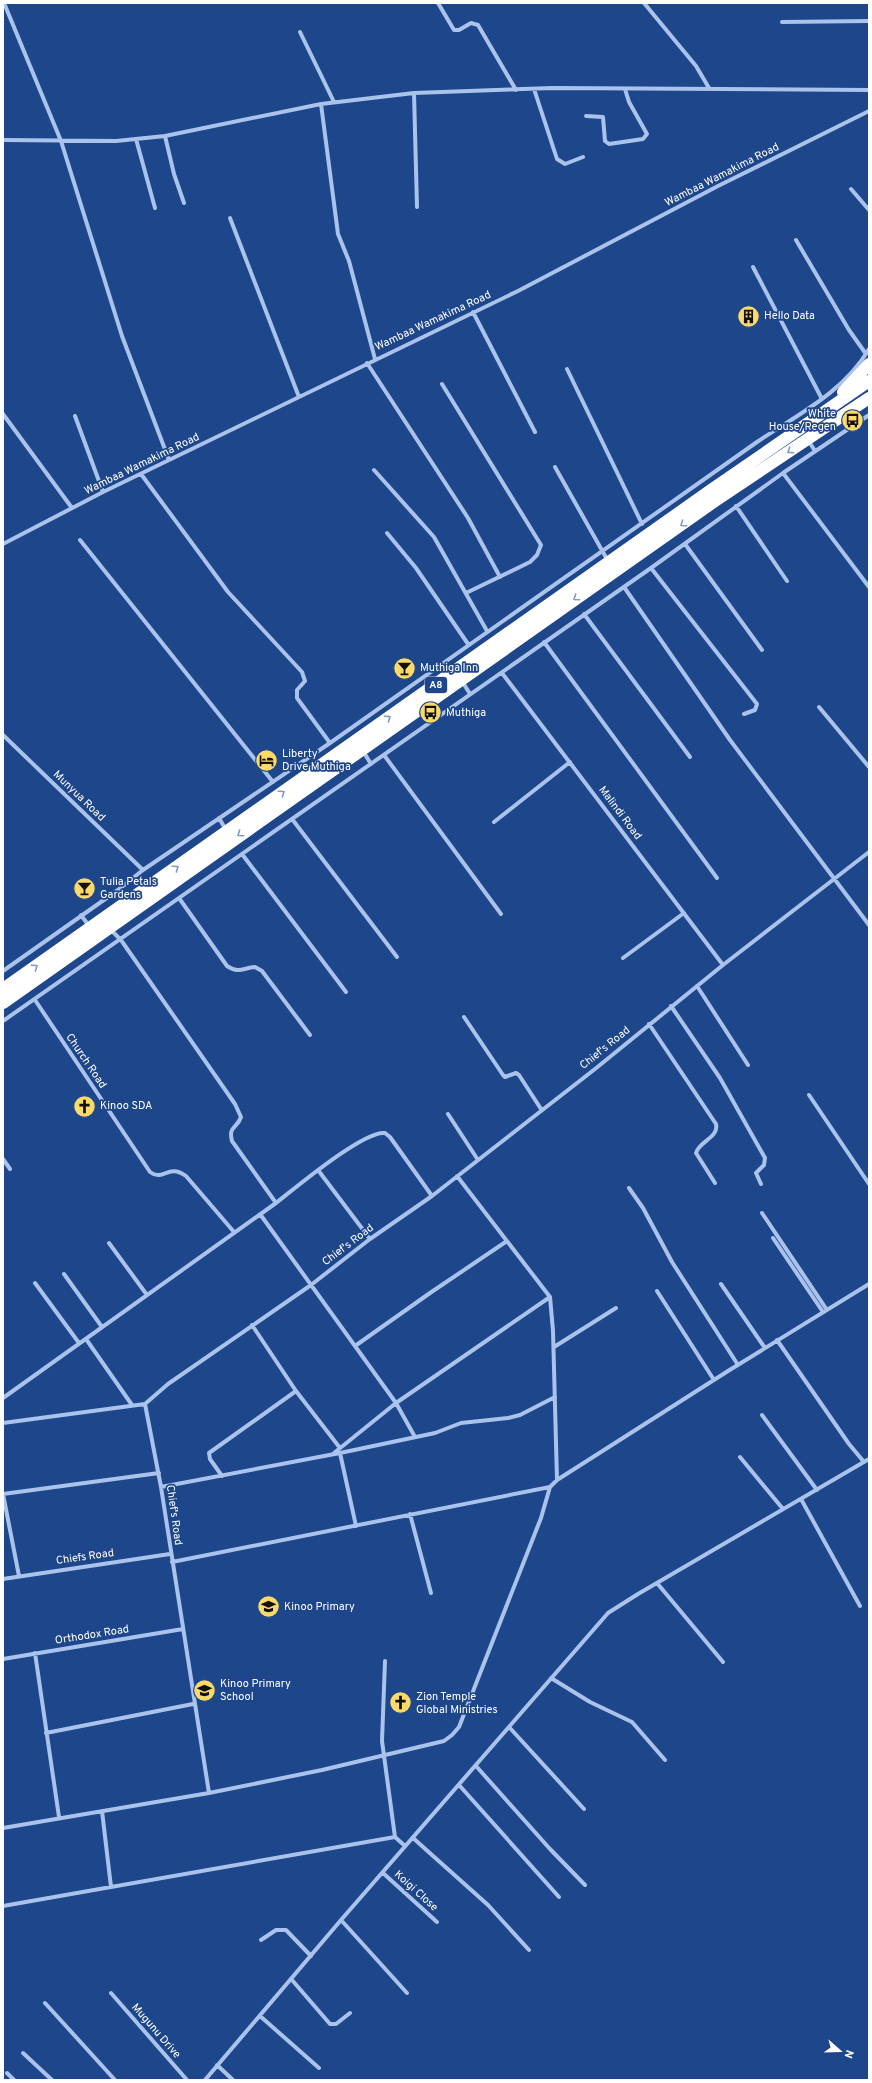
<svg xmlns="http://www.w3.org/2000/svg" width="872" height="2083" font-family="Overpass,sans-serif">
<rect width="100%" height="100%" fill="#1e468b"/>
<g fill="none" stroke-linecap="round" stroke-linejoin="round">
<!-- street -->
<path stroke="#aac3ec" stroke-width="4" d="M4,3L61,141L122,336L169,460
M438,3L454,30H459L471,23L478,25L516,90
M644,3L696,66L709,88
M782,22L869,21
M300,32L334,102
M534,89L557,159L565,164L583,157
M414,93L417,207
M321,104L338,234L349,261L375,359
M586,116L603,117L605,141L609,144L643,139L647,134L629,102L625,89
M165,136L174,174L184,203
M136,139L155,208
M3,140L116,141L165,136L321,104L414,93L552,88L869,90
M851,189L869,210
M230,218L299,397
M796,240L849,330L866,354
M753,267L822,399
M473,312L535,432
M367,363L468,518L500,577
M567,369L642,524
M442,384L541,545L537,555L530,562L466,593
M852,410L859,422
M3,414L72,508
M75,416L103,492
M808,440L815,451
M555,467L608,561
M374,470L434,537L487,631
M783,473L869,587
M141,474L228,592L302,672L305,681L297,690V698L330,743
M736,506L787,581
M387,533L416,568L468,644
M80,540L273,782
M3,544L103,492L518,291L718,186L869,111
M685,544L762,650
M651,568L757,704L755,710L744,714
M624,587L730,740L869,925
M584,614L690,757
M544,642L717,878
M502,673L723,965
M462,681L470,694
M819,707L869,767
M3,735L143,870
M363,751L371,764
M384,755L501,914
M219,818L226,830
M292,819L397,957
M494,822L570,762
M242,854L346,992
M118,890L127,900
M179,898L227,966C239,974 243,968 255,967L262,971L310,1035
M81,915L89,926
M110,929L121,940L235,1104L241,1117C237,1129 228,1126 232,1141L276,1203
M623,958L684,913
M3,971L118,890L143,870L330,743L757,442C797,415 844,392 869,349
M697,986L748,1065
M35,1000L150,1172C163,1182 168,1163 186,1176L234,1232
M671,1006L720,1078L765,1158L764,1165L756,1173L761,1184
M464,1017L503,1075L505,1077L516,1073L519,1075L541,1109
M3,1021L651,568L783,473L869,415
M649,1024L716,1124C719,1138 699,1141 696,1153L715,1183
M809,1095L869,1184
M448,1114L478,1160
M3,1159L10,1169
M318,1170L370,1239
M457,1176L550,1297L553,1331L557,1480
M629,1188L643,1208L672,1262L738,1365
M762,1213L827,1310
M260,1214L396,1403L415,1437
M773,1238L823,1312
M109,1243L147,1295
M64,1274L102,1327
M35,1283L79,1343
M721,1284L765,1348
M657,1291L714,1380
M252,1325L296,1391L340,1448
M86,1339L132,1405
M777,1340L849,1444L864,1462
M355,1346L430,1293L507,1241
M554,1347L616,1308
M3,1398L276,1203C294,1189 364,1130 385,1133L390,1137L432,1196
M762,1415L817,1490
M3,1423L145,1404
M334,1453L396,1403L550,1297
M340,1453L356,1526
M740,1457L783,1509
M222,1476L210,1459L209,1453L296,1391
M161,1487L340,1453L435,1433L461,1423L508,1418L520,1415L555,1397
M3,1494L159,1473
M3,1494L19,1576
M801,1499L860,1606
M410,1514L431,1593
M172,1562L550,1487L557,1480L728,1371L869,1284
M3,1579L170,1554
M657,1583L723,1662
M35,1653L59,1817
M3,1659L183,1629
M385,1661L382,1741L395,1837
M551,1678L590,1702L632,1722L665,1760
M509,1727L584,1809
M46,1733L193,1704
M476,1766L550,1849L585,1885
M459,1785L559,1897
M209,1793L161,1487L145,1404L168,1384L311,1285L370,1239L432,1196L595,1069L723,965L869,852
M102,1811L111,1887
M3,1828L209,1793L322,1770L444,1741L452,1735L459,1727L541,1518L550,1487
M413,1838L488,1905L529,1950
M383,1873L437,1922
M3,1906L395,1837L405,1846
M341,1920L407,1993
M261,1940L276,1930H286L311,1956
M292,1980L330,2024H336L350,2013
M111,1993L187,2080
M45,2003L115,2080
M260,2016L319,2068
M23,2053L52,2080
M217,2065L233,2080
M7,2073L14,2080
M205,2080L341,1920L608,1613L638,1594L869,1459"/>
<!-- highway -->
<path stroke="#fff" stroke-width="12" d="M843,392L869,364
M3,989L711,490L869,381
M3,1003L715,501L869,398"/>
</g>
<!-- one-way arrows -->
<defs><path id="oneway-chevron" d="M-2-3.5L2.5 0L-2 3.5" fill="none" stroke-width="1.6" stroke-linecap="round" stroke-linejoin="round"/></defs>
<g stroke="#8399bf">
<use href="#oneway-chevron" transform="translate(790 451) rotate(146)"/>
<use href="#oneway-chevron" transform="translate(683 524) rotate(145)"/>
<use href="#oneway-chevron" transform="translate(576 598) rotate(145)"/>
<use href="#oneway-chevron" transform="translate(388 718) rotate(-35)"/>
<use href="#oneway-chevron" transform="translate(282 793) rotate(-35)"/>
<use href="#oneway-chevron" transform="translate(240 834) rotate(145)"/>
<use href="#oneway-chevron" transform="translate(176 868) rotate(-35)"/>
<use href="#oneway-chevron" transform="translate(35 967) rotate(-35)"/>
</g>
<!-- icons -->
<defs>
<symbol id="building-disc" viewBox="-11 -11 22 22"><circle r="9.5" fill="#fbda68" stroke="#1e468b"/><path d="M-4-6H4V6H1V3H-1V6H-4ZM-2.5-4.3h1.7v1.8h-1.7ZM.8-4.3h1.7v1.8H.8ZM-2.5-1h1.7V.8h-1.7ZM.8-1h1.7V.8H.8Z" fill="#111"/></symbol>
<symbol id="bus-disc" viewBox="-11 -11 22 22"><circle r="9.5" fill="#fbda68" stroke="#1e468b"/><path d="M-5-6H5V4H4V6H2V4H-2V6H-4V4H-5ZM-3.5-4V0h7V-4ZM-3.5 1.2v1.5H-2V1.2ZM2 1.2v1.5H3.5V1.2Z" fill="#111"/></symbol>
<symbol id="bar-disc" viewBox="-11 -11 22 22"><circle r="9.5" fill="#fbda68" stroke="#1e468b"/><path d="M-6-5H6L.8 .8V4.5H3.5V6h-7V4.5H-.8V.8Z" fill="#111"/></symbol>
<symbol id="hotel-disc" viewBox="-11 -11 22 22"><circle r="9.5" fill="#fbda68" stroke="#1e468b"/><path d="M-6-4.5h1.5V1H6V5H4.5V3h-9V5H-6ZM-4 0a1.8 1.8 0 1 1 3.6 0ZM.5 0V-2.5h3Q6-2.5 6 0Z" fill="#111"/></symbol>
<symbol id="church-disc" viewBox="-11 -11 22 22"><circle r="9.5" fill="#fbda68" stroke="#1e468b"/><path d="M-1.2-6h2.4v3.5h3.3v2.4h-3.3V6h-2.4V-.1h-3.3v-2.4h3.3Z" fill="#111"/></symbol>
<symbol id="school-disc" viewBox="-11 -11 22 22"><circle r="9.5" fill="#fbda68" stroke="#1e468b"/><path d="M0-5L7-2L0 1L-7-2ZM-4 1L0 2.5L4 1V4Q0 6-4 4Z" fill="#111"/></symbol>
</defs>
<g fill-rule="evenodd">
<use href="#building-disc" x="736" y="304" width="25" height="25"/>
<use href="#bus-disc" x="840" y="408" width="25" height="25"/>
<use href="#bar-disc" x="392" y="656" width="25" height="25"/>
<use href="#bus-disc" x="418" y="700" width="25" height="25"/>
<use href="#hotel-disc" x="254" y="748" width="25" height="25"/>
<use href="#bar-disc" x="72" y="876" width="25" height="25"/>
<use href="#church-disc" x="72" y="1094" width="25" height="25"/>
<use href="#school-disc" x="256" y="1594" width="25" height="25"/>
<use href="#school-disc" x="192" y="1678" width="25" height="25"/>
<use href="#church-disc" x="388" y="1690" width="25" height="25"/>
</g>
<g text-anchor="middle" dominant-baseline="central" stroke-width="3.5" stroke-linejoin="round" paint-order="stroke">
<!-- shield labels -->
<rect fill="#1e468b" stroke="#bcc8dc" stroke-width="1" x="425" y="677" width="22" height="16" rx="3"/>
<g font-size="10" font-weight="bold" fill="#fff">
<text x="436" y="685">A8</text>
</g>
<!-- street labels -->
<g font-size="11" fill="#fff" stroke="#1e468b">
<text transform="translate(722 175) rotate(-27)">Wambaa Wamakima Road</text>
<text transform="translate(433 321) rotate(-25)">Wambaa Wamakima Road</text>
<text transform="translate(142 464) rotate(-26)">Wambaa Wamakima Road</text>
<text transform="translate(79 796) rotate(44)">Munyua Road</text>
<text transform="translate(620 813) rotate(53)">Malindi Road</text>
<text transform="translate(605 1048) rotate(-39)">Chief's Road</text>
<text transform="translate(86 1061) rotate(56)">Church Road</text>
<text transform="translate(348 1245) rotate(-37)">Chief's Road</text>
<text transform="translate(174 1515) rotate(82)">Chief's Road</text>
<text transform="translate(85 1557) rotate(-8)">Chiefs Road</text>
<text transform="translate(92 1635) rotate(-9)">Orthodox Road</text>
<text transform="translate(416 1891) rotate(42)">Koigi Close</text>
<text transform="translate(156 2031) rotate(49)">Mugunu Drive</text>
</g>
<!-- poi labels -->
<g font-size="11" fill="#fff" stroke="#1e468b" text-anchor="start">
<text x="764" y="316">Hello Data</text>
<text x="836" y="414" text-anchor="end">White<tspan x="836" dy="13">House/Regen</tspan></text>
<text x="420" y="668">Muthiga Inn</text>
<text x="446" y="713">Muthiga</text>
<text x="282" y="754">Liberty<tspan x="282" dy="13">Drive Muthiga</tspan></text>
<text x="100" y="882">Tulia Petals<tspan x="100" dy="13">Gardens</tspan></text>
<text x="100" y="1106">Kinoo SDA</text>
<text x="284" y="1607">Kinoo Primary</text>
<text x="220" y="1684">Kinoo Primary<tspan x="220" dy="13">School</tspan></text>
<text x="416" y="1697">Zion Temple<tspan x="416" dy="13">Global Ministries</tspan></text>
</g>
</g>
<!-- border -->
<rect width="872" height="2083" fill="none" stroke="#ffffff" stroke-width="8"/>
<!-- north arrow -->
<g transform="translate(840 2051) rotate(110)" stroke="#1e468b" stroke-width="3" paint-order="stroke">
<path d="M0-3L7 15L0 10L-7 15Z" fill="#ffffff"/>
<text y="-6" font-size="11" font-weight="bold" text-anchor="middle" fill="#ffffff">N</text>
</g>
</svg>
